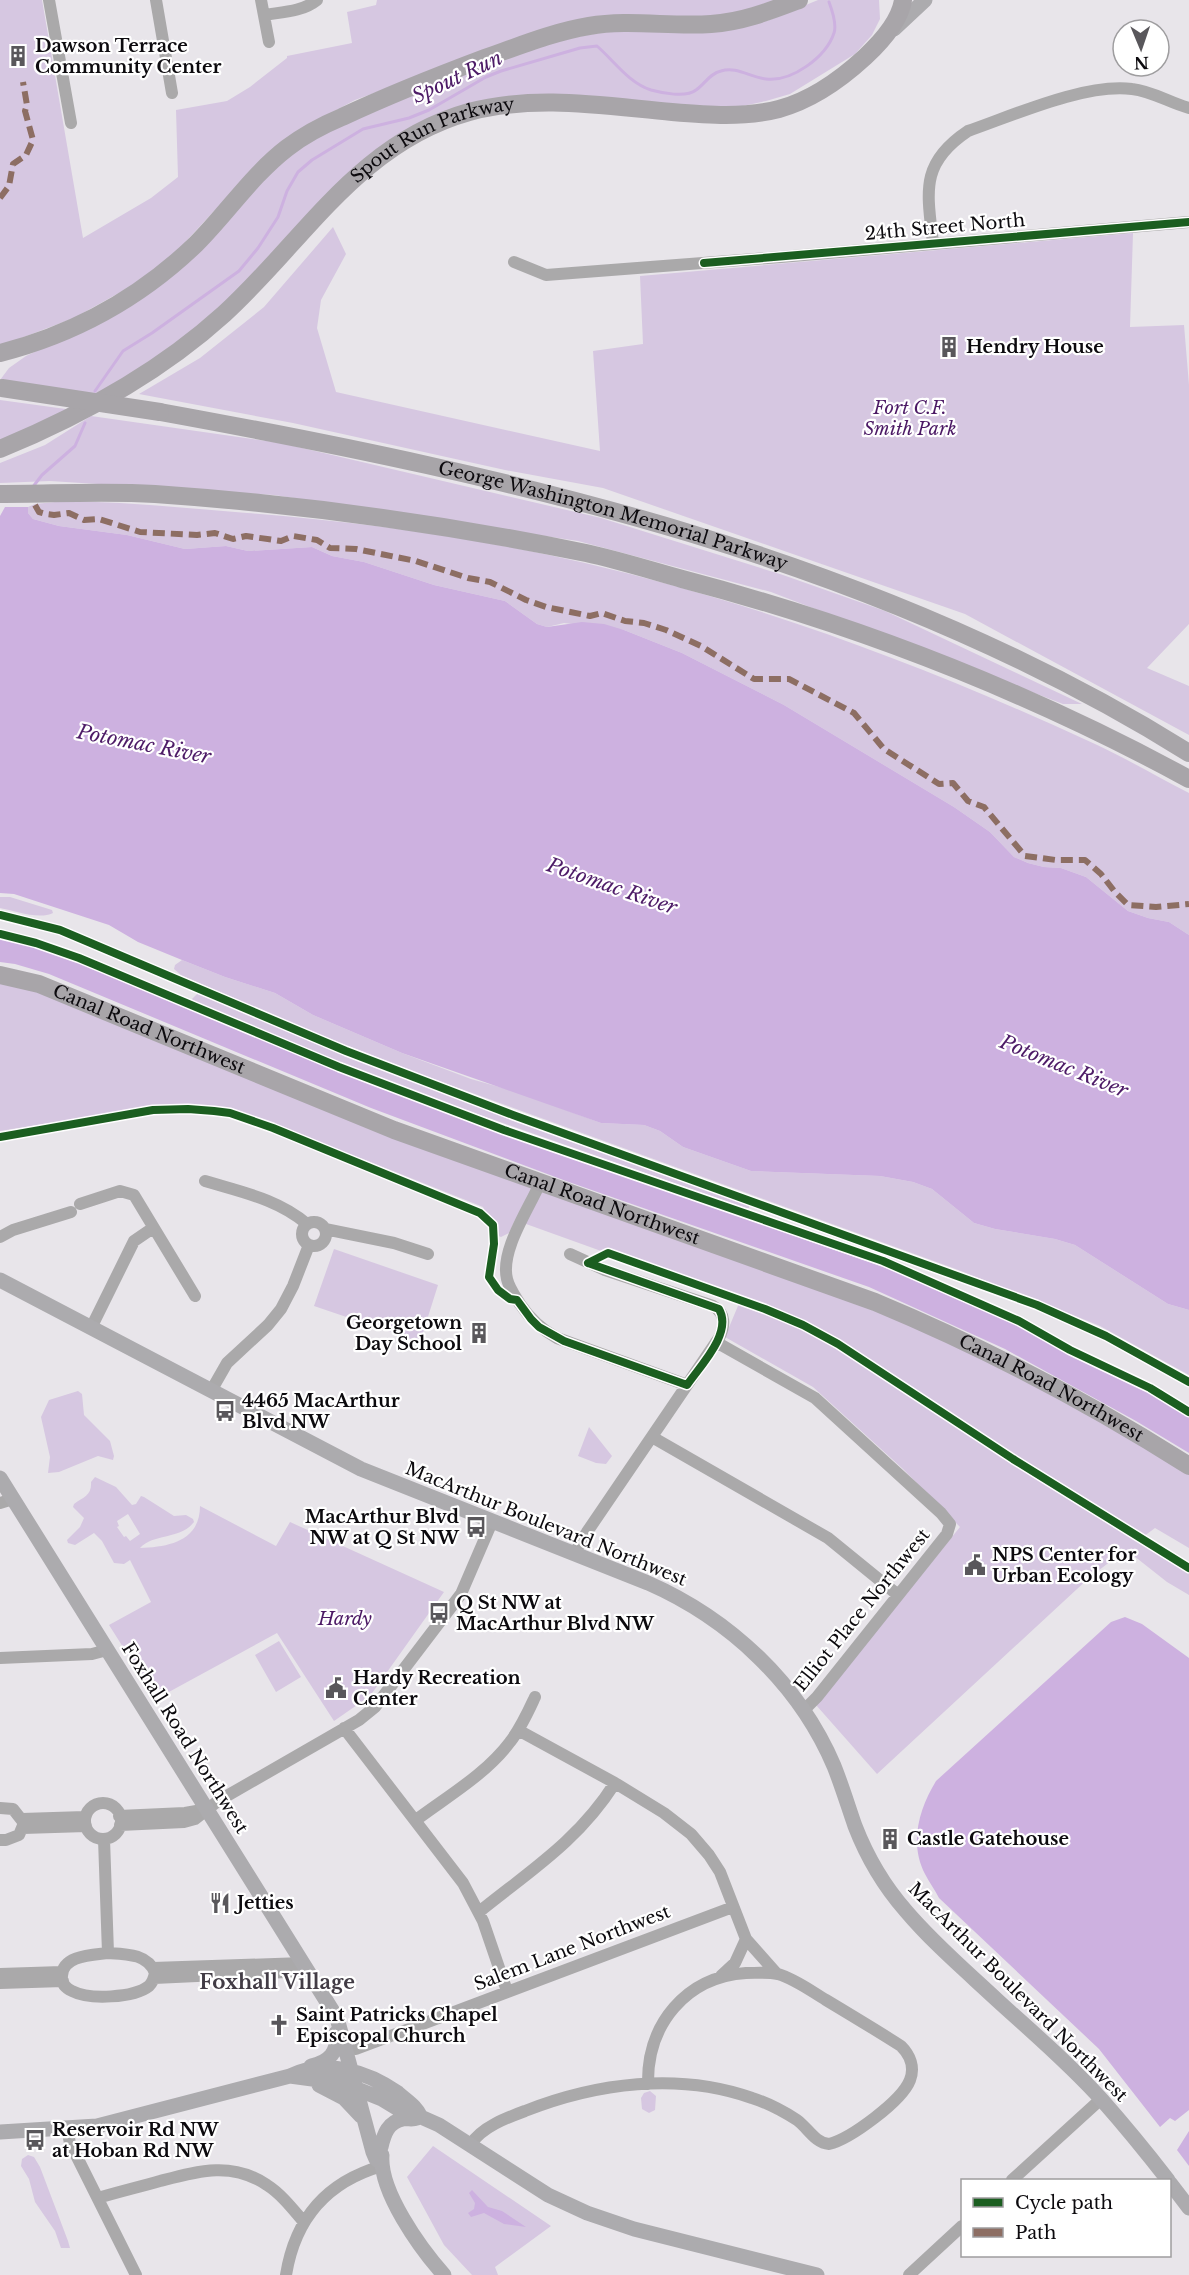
<svg xmlns="http://www.w3.org/2000/svg" width="1189" height="2275" font-family="'Libre Baskerville',serif">
<rect width="100%" height="100%" fill="#e8e5ea"/>
<!-- green -->
<path fill="#d6c7e1" fill-rule="evenodd" d="M0,0H42L83,238L151,198L178,177L176,110L227,101L250,87L287,58V56L352,43L347,12L376,5L377,0H779L727,16L621,18L396,85L355,100L325,116L214,211L177,251L151,275L74,318L0,346Z
M818,0H879L880,19L872,35L855,54L790,94L766,101L738,107L709,108L558,95L423,122L227,303L171,348L100,395L0,380L9,368L26,356L104,319L277,164L311,140L379,108L553,41L605,32L767,21Z
M333,227L346,254L321,300L317,328L336,392L600,451L593,351L643,344L640,276L1133,233L1130,327L1184,325L1189,385V624L1147,668L1189,686V735L965,614L603,488L505,470L293,423L139,394L200,358L264,307Z
M0,400L73,410L0,444Z
M91,416L281,443L601,518L783,575L885,611L1082,704H1063L771,592L578,541L274,495L50,481L0,483V463L45,445Z
M65,501C126,502 186,508 247,513C360,522 474,537 585,563C761,604 931,668 1095,744C1127,759 1158,777 1189,793V935L1169,922L1148,918L1128,911L1086,877L1061,868L1044,867L1028,863L1014,857L990,832L954,807L784,705L682,653L624,630L564,623L547,627L537,624L505,601L434,585L364,562L332,556L312,547L248,551L226,546L185,549L127,535L59,526L33,519L28,513V507L35,504Z
M0,897H10L52,910L53,913C39,920 15,911 0,908Z
M182,960L225,977L275,993L313,1015L402,1053L471,1079L517,1092L601,1123L644,1125L660,1131L683,1147L751,1171L880,1176L913,1182L932,1189L974,1223L995,1229L1055,1239L1075,1245L1168,1304L1189,1310V1375L1100,1326L1046,1304L953,1268L420,1074L308,1030L181,975L174,969L175,965Z
M0,980L21,984L916,1325L1084,1412L1189,1474V1548L1155,1528L1139,1540L1189,1572V1595L1167,1582L1129,1552L1124,1551L1090,1577L877,1774L816,1705L960,1527L903,1469L813,1387L725,1337L740,1301L515,1220L509,1233L501,1237L496,1235L483,1207L363,1159L219,1107L155,1106L0,1131Z
M197,994L203,995L506,1118L742,1202L749,1206V1208H745L423,1095L193,1003L192,999Z
M334,1249L438,1285L420,1342L314,1306Z
M78,1391L82,1394L84,1415L110,1441L114,1456L113,1460L98,1456L59,1472L48,1473L50,1457L41,1417L49,1400Z
M589,1427L612,1456L606,1464L596,1463L578,1456Z
M95,1477L116,1487L132,1505L136,1504L141,1496L144,1497L174,1516L186,1515L193,1519L194,1522C180,1540 154,1533 140,1548C169,1547 200,1541 200,1506L276,1546L290,1522L444,1592L370,1696L334,1721L277,1633L156,1699L109,1625L151,1602L130,1560L124,1564L114,1563L102,1541L94,1533L75,1545L68,1543L67,1540L80,1527L84,1518L73,1507L74,1504C84,1497 92,1495 91,1482ZM128,1514L140,1534L130,1541L126,1536L124,1537L117,1527L119,1526L117,1521Z
M279,1641L301,1677L276,1692L255,1655Z
M650,2091L656,2096L655,2110L649,2113L642,2109L641,2098L644,2093Z
M433,2146L551,2226L495,2267L498,2275H472L444,2245L407,2177Z
M28,2155L34,2157L40,2167L68,2241L70,2248H61L55,2231L35,2202L29,2179L21,2166L22,2159Z"/>
<!-- water -->
<path fill="#cdb1e0" d="M5,507H28V513L33,519L59,526L127,535L185,549L226,546L248,551L312,547L332,556L364,562L434,585L505,601L537,624L547,627L582,622L604,624L624,630L682,653L784,705L954,807L990,832L1014,857L1028,863L1044,867L1061,868L1086,877L1128,911L1148,918L1169,922L1189,935V1310L1168,1304L1075,1245L1055,1239L995,1229L974,1223L932,1189L913,1182L880,1176L751,1171L683,1147L660,1131L644,1125L601,1123L402,1053L313,1015L275,993L225,977L182,960L138,942L109,925L14,894L0,893V516Z
M0,939L36,947L77,962L338,1072L507,1135L917,1279L1016,1325L1068,1353L1148,1392L1189,1417V1453L1136,1421L1005,1349L869,1287L566,1181L371,1108L49,974L15,964L0,962Z
M1125,1617L1142,1624L1189,1658V2110L1175,2121L1170,2118L1160,2127L1099,2049L939,1898C935,1890 929,1882 925,1874C909,1843 919,1809 936,1781L1111,1622Z
M1189,2131V2166L1177,2150Z
M472,2190L488,2207L502,2211L526,2227L504,2224L484,2213L471,2217L468,2213L474,2209L475,2203L469,2193Z"/>
<g fill="none" stroke-linecap="round" stroke-linejoin="round">
<!-- stream -->
<path stroke="#cdb1e0" stroke-width="3" d="M95,391L123,351L152,333L239,271L258,248L278,217L287,191L298,172L312,160L363,129L409,118L429,110L486,77L501,71L580,48L597,46C614,61 629,83 651,90C662,93 686,98 696,90C705,84 709,74 721,71C736,66 750,77 766,79C792,82 826,57 834,33C837,24 832,10 829,2
M32,488L42,475L75,446L85,423"/>
<!-- minor -->
<path stroke="#aaa9aa" stroke-width="12" d="M49,0L71,123
M156,0L172,93
M261,0L269,42
M264,15C282,12 302,12 317,0
M933,243C927,191 920,163 968,131C1014,115 1085,83 1132,89C1152,91 1170,103 1189,108
M514,262L546,275L781,257L1189,222
M205,1181C241,1192 278,1199 307,1224
M540,1183C529,1209 500,1250 507,1279C509,1288 515,1296 520,1304C530,1319 541,1329 557,1338L687,1385
M80,1204L120,1191L134,1195L195,1296
M302 1234a12 12 0 1 1 24 0a12 12 0 1 1-24 0Z
M325,1229L394,1243L428,1254
M0,1237L13,1230L71,1212
M570,1254L605,1270L713,1306C726,1313 725,1326 719,1338L587,1532L574,1554
M91,1328L134,1241L153,1228
M716,1342L815,1398L941,1513L950,1524L947,1534L817,1697L803,1711
M211,1391L227,1363L268,1325L281,1309L293,1286L309,1245
M652,1437L828,1538L898,1595
M0,1503L13,1499
M0,1658L92,1654L107,1650
M344,1728L463,1883L483,1921L507,1991
M518,1730L615,1783L664,1813L691,1834L709,1855L720,1872L746,1939L777,1974
M85 1821a18 18 0 1 1 36 0a18 18 0 1 1-36 0Z
M0,1808L13,1809L24,1823L19,1835L6,1840H0
M119,1816L185,1813L202,1810
M22,1819L85,1817
M416,1820C448,1796 486,1774 510,1742C521,1728 528,1712 535,1697
M120,1825L184,1822L195,1819L218,1801L359,1720L375,1707L461,1594L492,1522
M23,1828L86,1826
M104,1839L108,1953
M479,1912C531,1870 578,1841 615,1783
M108,1953C127,1954 148,1954 155,1973C154,1978 153,1982 149,1986C134,1998 89,2000 72,1991C66,1988 61,1983 62,1976C62,1955 94,1955 108,1953Z
M153,1968L303,1963
M0,1974L62,1972
M721,1976L735,1963L746,1939
M154,1978L308,1971
M0,1983L63,1981
M356,2049L733,1907
M67,2129L70,2143L136,2275
M471,2144C482,2127 506,2118 525,2111C596,2083 678,2072 752,2098C768,2103 783,2111 797,2120C808,2128 815,2143 829,2144C850,2139 902,2101 910,2080C915,2067 910,2055 901,2046C876,2030 851,2015 826,2000C811,1991 795,1979 778,1974C768,1972 757,1973 746,1973C686,1977 647,2024 648,2084
M1012,2180L1101,2099
M98,2198C118,2192 139,2187 160,2181C198,2171 232,2161 267,2185C281,2194 292,2208 303,2221
M286,2275C295,2219 326,2182 382,2166
M909,2275L962,2226"/>
<!-- major -->
<path stroke="#acabae" stroke-width="15" d="M894,29L925,0
M0,1280L361,1469L648,1583C730,1619 799,1684 834,1766C842,1786 848,1806 855,1826C867,1857 884,1886 906,1911C933,1943 966,1971 997,2000C1032,2032 1070,2064 1102,2100C1125,2126 1147,2153 1168,2180
M0,1478L337,2018L373,2152L376,2159L381,2162
M311,2066C329,2062 339,2052 336,2033
M290,2076L342,2083L382,2099L410,2116L421,2117L439,2125L548,2195L587,2213L634,2229L817,2275
M319,2085L344,2098L361,2116
M0,2132L97,2126L290,2076C325,2058 368,2072 398,2093C407,2101 416,2106 421,2117
M381,2147C384,2134 388,2122 403,2119C408,2118 412,2120 417,2118
M382,2155C379,2191 420,2248 444,2275
M1170,2183L1189,2208"/>
<!-- highway -->
<g stroke="#a8a5a9" stroke-width="18">
<path d="M0,353C74,334 141,297 196,244C227,213 252,175 287,148C304,135 323,125 342,117C389,95 437,76 485,58C519,46 553,32 589,26C629,19 671,27 711,24C742,22 770,11 799,0"/>
<path id="s1" d="M160,412C518,477 877,558 1189,753"/>
<path id="s2" d="M0,449C80,416 159,373 224,314C304,241 358,143 469,112C536,94 604,106 672,112C707,115 744,118 779,109C812,100 840,80 865,57C880,43 900,21 903,0"/>
<path d="M0,494C51,494 104,491 155,494C300,504 444,524 586,553C618,560 650,570 682,579C858,625 1029,692 1189,779"/>
<path id="s3" d="M0,975L39,984L394,1130L875,1302C983,1347 1090,1403 1189,1466"/>
</g>
<!-- highway-bridge -->
<path stroke="#a8a5a9" stroke-width="18" d="M2,388L160,412"/>
<!-- quiet -->
<path stroke="#8d6e63" stroke-width="6" stroke-dasharray="12 6" stroke-linecap="butt" d="M0,198L9,186L13,164L26,155L33,140L25,111L27,105L23,82
M35,505L39,512L46,514L54,515L69,513L84,520L99,519L140,532L197,535L215,533L233,539L246,536L281,541L293,536L317,540L330,548L356,549L416,561L468,578L490,582L526,600L546,607L590,616L602,613L625,621L644,623L666,630L701,646L754,679H789L854,713L884,749L939,784L953,783L968,801L984,807L1025,856L1056,860H1085L1101,874L1115,892L1128,905L1156,907L1189,904"/>
<defs>
<path id="cycleway" d="M704,263L1189,222
M0,915L60,930L346,1051L513,1115L1037,1305L1106,1336L1189,1382
M0,934L36,943L79,958L339,1067L504,1130L883,1261L1019,1321L1070,1350L1150,1388L1189,1412
M0,1137L153,1110L188,1109L214,1111L230,1113L273,1128L480,1213L493,1225L494,1244L489,1277L498,1290L510,1299L517,1300L531,1319L539,1327L564,1341L687,1385C700,1366 733,1333 719,1309L588,1263
M588,1263L608,1253L765,1309L803,1325L838,1344L1013,1459L1189,1568"/>
</defs>
<!-- cycleway casing -->
<use href="#cycleway" stroke="#fff" stroke-width="11"/>
<!-- cycleway -->
<use href="#cycleway" stroke="#1b5e20" stroke-width="8"/>
</g>
<!-- icons -->
<defs>
<symbol id="building-bare" viewBox="-9 -9 18 18"><path d="M-4-6H4V6H1V3H-1V6H-4ZM-2.5-4.3h1.7v1.8h-1.7ZM.8-4.3h1.7v1.8H.8ZM-2.5-1h1.7V.8h-1.7ZM.8-1h1.7V.8H.8Z" fill="#59575b" stroke="#fff" stroke-width="2.5" paint-order="stroke"/></symbol>
<symbol id="bus-bare" viewBox="-9 -9 18 18"><path d="M-5-6H5V4H4V6H2V4H-2V6H-4V4H-5ZM-3.5-4V0h7V-4ZM-3.5 1.2v1.5H-2V1.2ZM2 1.2v1.5H3.5V1.2Z" fill="#59575b" stroke="#fff" stroke-width="2.5" paint-order="stroke"/></symbol>
<symbol id="civic-bare" viewBox="-9 -9 18 18"><path d="M-.6-6.5H3V-4.5H.6V-3L4-1V1h2V6H-6V1h2V-1L-.6-3ZM-1.2 2.5V6h2.4V2.5Z" fill="#59575b" stroke="#fff" stroke-width="2.5" paint-order="stroke"/></symbol>
<symbol id="restaurant-bare" viewBox="-9 -9 18 18"><path d="M-5-6h1v4h1v-4h1v4h1v-4h1v5L-1.5 .5V6h-2V.5L-5-1ZM5-6V6H3V1.5H1.5Q1.5-4 5-6Z" fill="#59575b" stroke="#fff" stroke-width="2.5" paint-order="stroke"/></symbol>
<symbol id="church-bare" viewBox="-9 -9 18 18"><path d="M-1.2-6h2.4v3.5h3.3v2.4h-3.3V6h-2.4V-.1h-3.3v-2.4h3.3Z" fill="#59575b" stroke="#fff" stroke-width="2.5" paint-order="stroke"/></symbol>
</defs>
<g fill-rule="evenodd">
<use href="#building-bare" x="3" y="41" width="30" height="30"/>
<use href="#building-bare" x="934" y="332" width="30" height="30"/>
<use href="#building-bare" x="464" y="1318" width="30" height="30"/>
<use href="#bus-bare" x="210" y="1396" width="30" height="30"/>
<use href="#bus-bare" x="461" y="1512" width="30" height="30"/>
<use href="#civic-bare" x="960" y="1550" width="30" height="30"/>
<use href="#bus-bare" x="424" y="1598" width="30" height="30"/>
<use href="#civic-bare" x="321" y="1673" width="30" height="30"/>
<use href="#building-bare" x="875" y="1824" width="30" height="30"/>
<use href="#restaurant-bare" x="205" y="1888" width="30" height="30"/>
<use href="#church-bare" x="264" y="2010" width="30" height="30"/>
<use href="#bus-bare" x="20" y="2125" width="30" height="30"/>
</g>
<g text-anchor="middle" dominant-baseline="central" stroke-width="4.5" stroke-linejoin="round" paint-order="stroke">
<!-- poi labels -->
<g font-size="18" font-weight="bold" fill="#0c0a0e" stroke="#fff" text-anchor="start">
<text x="35" y="46">Dawson Terrace<tspan x="35" dy="21">Community Center</tspan></text>
<text x="966" y="347">Hendry House</text>
<text x="462" y="1323" text-anchor="end">Georgetown<tspan x="462" dy="21">Day School</tspan></text>
<text x="242" y="1401">4465 MacArthur<tspan x="242" dy="21">Blvd NW</tspan></text>
<text x="459" y="1517" text-anchor="end">MacArthur Blvd<tspan x="459" dy="21">NW at Q St NW</tspan></text>
<text x="992" y="1555">NPS Center for<tspan x="992" dy="21">Urban Ecology</tspan></text>
<text x="456" y="1603">Q St NW at<tspan x="456" dy="21">MacArthur Blvd NW</tspan></text>
<text x="353" y="1678">Hardy Recreation<tspan x="353" dy="21">Center</tspan></text>
<text x="907" y="1839">Castle Gatehouse</text>
<text x="237" y="1903">Jetties</text>
<text x="296" y="2015">Saint Patricks Chapel<tspan x="296" dy="21">Episcopal Church</tspan></text>
<text x="52" y="2130">Reservoir Rd NW<tspan x="52" dy="21">at Hoban Rd NW</tspan></text>
</g>
<!-- street labels -->
<g font-size="18" fill="#0c0a0e" stroke="#fff">
<text stroke="none"><textPath href="#s2" startOffset="540">Spout Run Parkway</textPath></text>
<text transform="translate(945 227) rotate(-5)">24th Street North</text>
<text stroke="none"><textPath href="#s1" startOffset="465">George Washington Memorial Parkway</textPath></text>
<text stroke="none"><textPath href="#s3" startOffset="159">Canal Road Northwest</textPath></text>
<text stroke="none"><textPath href="#s3" startOffset="645">Canal Road Northwest</textPath></text>
<text stroke="none"><textPath href="#s3" startOffset="1131">Canal Road Northwest</textPath></text>
<text transform="translate(546 1524) rotate(22)">MacArthur Boulevard Northwest</text>
<text transform="translate(862 1610) rotate(-51)">Elliot Place Northwest</text>
<text transform="translate(185 1738) rotate(58)">Foxhall Road Northwest</text>
<text transform="translate(572 1948) rotate(-21)">Salem Lane Northwest</text>
<text transform="translate(1018 1992) rotate(45)">MacArthur Boulevard Northwest</text>
</g>
<!-- park labels -->
<g font-size="18" font-style="italic" fill="#4b1864" stroke="#fff">
<text x="910" y="408">Fort C.F.<tspan x="910" dy="21">Smith Park</tspan></text>
<text x="345" y="1619">Hardy</text>
</g>
<!-- water labels -->
<g font-size="20" font-style="italic" fill="#4d1b67" stroke="#fff">
<text transform="translate(457 77) rotate(-25)">Spout Run</text>
<text transform="translate(144 744) rotate(11)">Potomac River</text>
<text transform="translate(612 886) rotate(19)">Potomac River</text>
<text transform="translate(1064 1066) rotate(22)">Potomac River</text>
</g>
<!-- neighbourhood labels -->
<g font-size="20" font-weight="bold" fill="#423c45" stroke="#fff">
<text x="277" y="1982">Foxhall Village</text>
</g>
</g>
<!-- legend -->
<rect x="961" y="2179" width="210" height="78" fill="#ffffff" stroke="#9e9d9f" stroke-width="1.5"/>
<rect x="973" y="2198" width="30" height="9" fill="#1b5e20" stroke="#9e9d9f" stroke-width="1.5"/>
<text x="1015" y="2209" font-size="18" fill="#0c0a0e">Cycle path</text>
<rect x="973" y="2228" width="30" height="9" fill="#8d6e63" stroke="#9e9d9f" stroke-width="1.5"/>
<text x="1015" y="2239" font-size="18" fill="#0c0a0e">Path</text>
<!-- north arrow -->
<g transform="translate(1141 48) rotate(178)"><circle r="28" fill="#ffffff" stroke="#9e9d9f" stroke-width="1.5"/>
<path d="M0-4.5L10 22L0 15L-10 22Z" fill="#59575b"/>
<text y="-9" font-size="16" font-weight="bold" text-anchor="middle" fill="#0c0a0e">N</text>
</g>
</svg>
